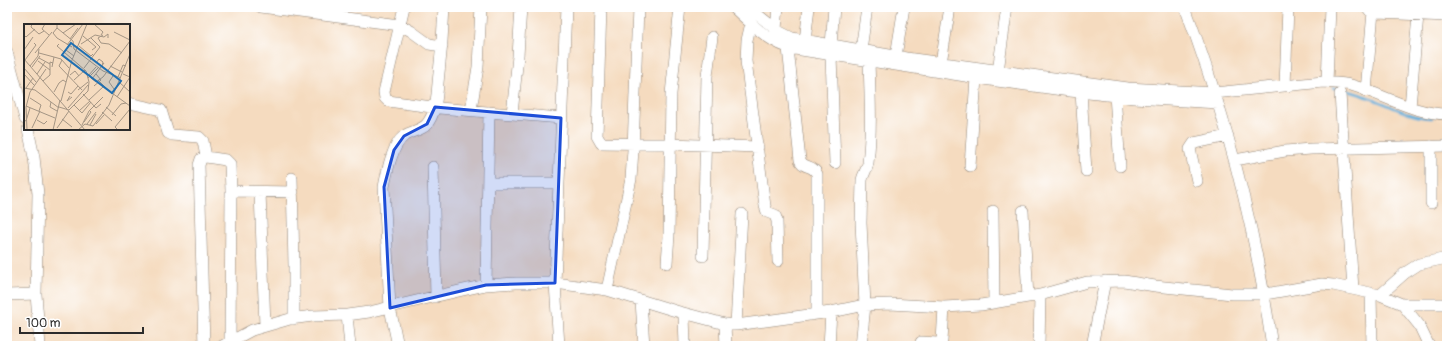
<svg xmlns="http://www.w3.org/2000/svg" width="1454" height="353" font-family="Pangolin,sans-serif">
<rect width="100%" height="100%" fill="#fff"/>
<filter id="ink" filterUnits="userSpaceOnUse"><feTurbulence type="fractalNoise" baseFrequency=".025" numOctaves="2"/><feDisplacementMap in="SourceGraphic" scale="8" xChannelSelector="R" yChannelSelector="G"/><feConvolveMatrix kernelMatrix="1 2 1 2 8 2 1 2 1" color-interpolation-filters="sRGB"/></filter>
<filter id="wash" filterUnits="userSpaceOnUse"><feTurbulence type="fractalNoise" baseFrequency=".012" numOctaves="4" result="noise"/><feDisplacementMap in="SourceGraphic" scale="16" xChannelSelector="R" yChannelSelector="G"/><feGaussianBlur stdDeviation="0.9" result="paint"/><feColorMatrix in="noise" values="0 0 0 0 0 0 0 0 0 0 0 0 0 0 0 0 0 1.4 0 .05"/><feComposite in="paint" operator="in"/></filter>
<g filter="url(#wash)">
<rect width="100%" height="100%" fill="#f5dbbf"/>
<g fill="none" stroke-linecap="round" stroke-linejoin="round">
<!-- stream -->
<path stroke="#65b1de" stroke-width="2.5" d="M1334,88C1347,90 1360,94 1373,99C1392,106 1411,118 1432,118"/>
</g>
</g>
<g filter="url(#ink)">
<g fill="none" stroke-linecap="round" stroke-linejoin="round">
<defs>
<path id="minor" d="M261,7L400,25L411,31L429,44L442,46
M404,7L384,92L385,98L388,101L439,108L561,118
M601,7L597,136L601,143L670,144L758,147
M733,7C752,24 770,44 795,49L997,81L1070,91L1134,98L1218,103
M748,7L778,31L792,38L906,58L1128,88L1214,93L1323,82C1333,83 1342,83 1351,85C1383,94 1413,114 1447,114
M1185,7C1226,116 1256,230 1272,346
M1367,7L1370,11L1377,13L1447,16
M751,23L747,40L746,61L765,206L767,212L775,215L777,221L778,261
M776,29L778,7
M805,41L809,7
M831,45L834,7
M788,48L800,160C803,169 813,164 817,174V314
M861,50L867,7
M7,52L25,119
M831,56L835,163
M896,56L904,7
M941,63L950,7
M998,71L1007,7
M1327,82L1330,7
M1285,86L1288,7
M1366,91L1373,12
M1081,92L1086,171
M1340,94L1353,289
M1115,95L1120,166
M129,103L161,110L168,133L172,135L199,137L203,141L206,157L226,160L230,164L231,191L230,342
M1410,107L1418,15
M471,110L478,67L481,7
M512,114L518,56L521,7
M28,129L34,157L38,194L36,294L40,346
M1431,146V203
M1235,160L1285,151L1311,149L1447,146
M970,166L976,78
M433,167L436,297
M292,178L294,266V319
M1197,181L1190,149L1194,143L1228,136
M488,183H559
M231,191L293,192
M260,192L265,326
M993,211L994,303
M1023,211L1028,297
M703,256L707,76L712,37
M667,263L669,235L671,94L680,7
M486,285L489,112
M607,290L631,179L633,150L638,7
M1371,293L1372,346
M7,295L36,294
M1380,295L1405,273L1419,264L1447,258
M641,301L644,346
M1402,304H1447
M684,314L685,346
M347,315L350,346
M725,324L726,346
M736,325L742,214
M921,342L937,343L942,341L944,307
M204,346L199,165L201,159L205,156
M222,346L252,330L290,319L313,316L347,315L369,312L463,290L486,285L516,283H555L607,290L676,311L725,324L736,325L831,312L865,305L890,304L944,307L981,305L1040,295L1087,282L1124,281L1155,286L1232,294H1265L1322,284L1333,285L1380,295L1402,304L1419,325L1429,346
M398,346L390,308L384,187C387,172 392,145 404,136C412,130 424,131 429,121C436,110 437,96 438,83C441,58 443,33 444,7
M559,346L555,283L566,7
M829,346L831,312
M861,346L865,305L861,223L862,180C863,174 867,170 868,163C872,129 870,95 869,61
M1039,346L1040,295
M1092,346L1105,281"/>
</defs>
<!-- minor casing -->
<use href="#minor" stroke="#908375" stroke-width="12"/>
<!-- minor -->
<use href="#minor" stroke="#fff" stroke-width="11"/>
</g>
</g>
<!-- marked area -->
<path fill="#1d4ed8" fill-opacity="0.2" stroke="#1d4ed8" stroke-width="3" stroke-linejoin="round" d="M435,107L561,118L555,283L486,285L390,308L384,187L394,150L404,136L427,124Z"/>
<!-- overview -->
<g transform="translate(24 24)">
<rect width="106" height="106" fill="#f5dbbf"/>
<path fill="none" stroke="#a49584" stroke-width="1" d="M8,0L7,3L15,10L20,7M21,0L18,5L25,11M33,0V4L49,17L50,25L79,47L97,54M70,0L79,8L77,11M33,4L29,9L33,14L48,23M90,8L106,16M39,9L52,0M0,11L2,13L11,5M79,11L74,14L77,19L85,20L98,29M59,12L72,23L68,26M46,15L54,4M57,20L71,11L80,13L84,10V14M43,21L59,0M55,22L67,32L69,30M43,24L42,26L50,32M0,26L9,13M11,29L28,8M15,29L30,33L28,43M30,33L37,35L45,44M15,34L26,40M0,35L61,106M1,36L12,21L10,19M38,36L35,42L58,66M14,37L26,46M72,39L75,35L79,38L78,42M6,42L14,32L15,25M86,42L98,48M8,43L16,32M0,44L12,58M60,44L76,23L67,14M0,50L10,61M13,50L21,38M46,51L51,47L55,52M64,52L72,43M89,52L85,58L90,65M94,53L99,41L102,42M64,54L75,43M67,54L72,58L79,53L106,17M68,55L80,39M50,56L61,46M74,56L88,70M19,57L26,51V38L29,39M95,58L106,68M70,62L77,56L72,50M0,64L11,66L35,84M2,64L9,54M54,66L64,58M30,68L35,59L39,56L42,58M44,68L47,70L54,62M88,69L106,82M59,70L72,84L77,80M46,72L43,77L48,73M93,73L106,53L99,50M6,74L17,81L15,87M65,76L80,62M37,77L48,36L63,0M27,78L26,83L33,87M50,81L58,89L67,78M2,82L31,94M35,83L45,86L64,67L65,58L62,47L33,22L35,20M82,83L92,92M44,84L64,61M55,87L66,77M78,88L88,97M88,91L97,80L102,79M38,95L48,103M0,96L2,97L6,84M13,96L20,100L23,97M60,98L67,88L65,86M63,100L72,88M72,100L80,91M58,101L65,87L79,73M66,101L72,90M8,104L16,87M33,104L45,87M3,106L2,83L6,68L22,45M29,106L36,76M54,106L61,100L69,102L85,81L106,30M94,106L91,103L106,85"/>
<path fill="#1f6fb2" fill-opacity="0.15" stroke="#1f6fb2" stroke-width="2" d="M47,19L97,57L88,69L38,31Z"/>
<rect width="106" height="106" fill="none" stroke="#2b2b2b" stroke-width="2"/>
</g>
<!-- margin -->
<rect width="1454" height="353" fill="none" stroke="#fff" stroke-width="24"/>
<!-- scale -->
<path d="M20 327v6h123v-6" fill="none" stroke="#2b2b2b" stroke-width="2"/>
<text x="26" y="327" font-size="12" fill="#2b2b2b" stroke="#ffffff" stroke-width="3" paint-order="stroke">100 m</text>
</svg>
